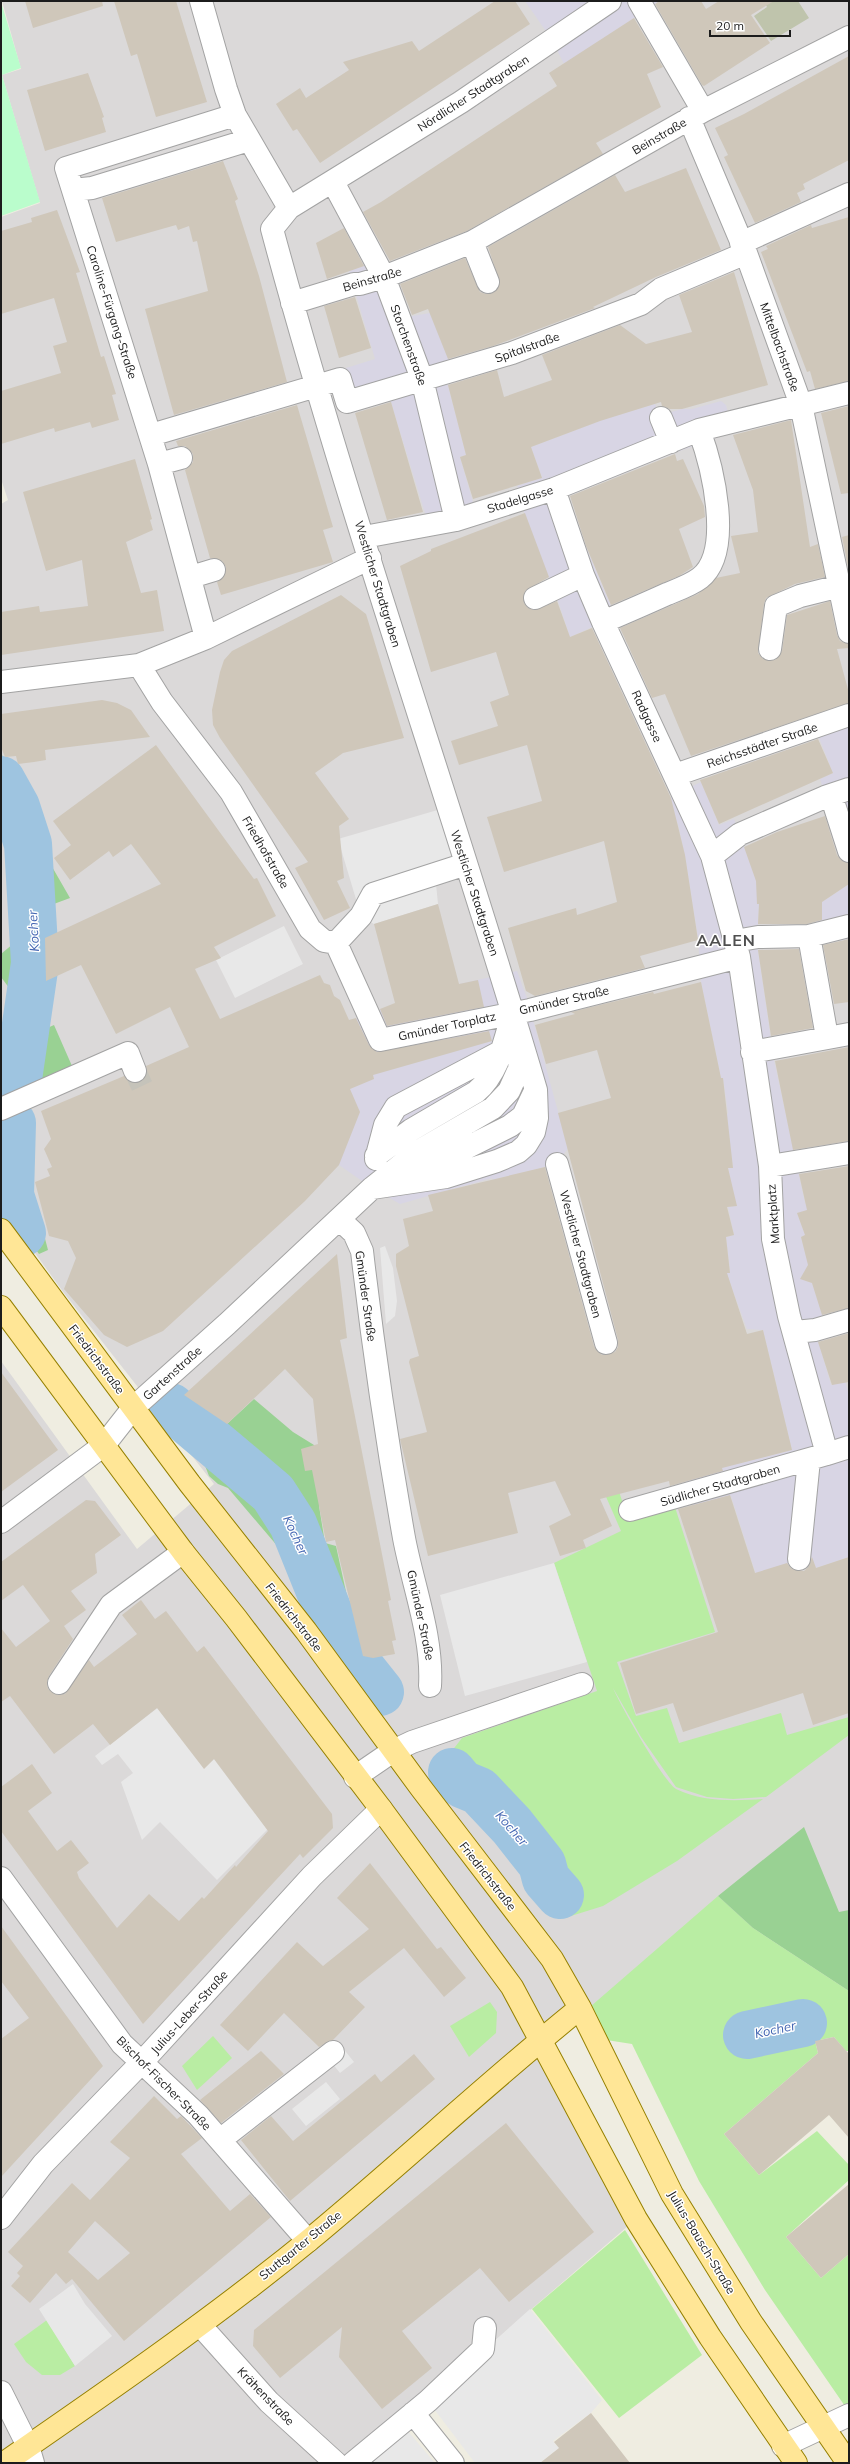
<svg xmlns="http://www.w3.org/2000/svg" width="850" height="2464" font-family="Mulish,sans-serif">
<rect width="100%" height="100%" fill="#efede1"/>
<!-- residential -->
<path fill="#dbd9d9" d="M2,1H849V1991L753,1928L583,2013L547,2041L636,2219L353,2463H1V1361L137,1549L214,1484L64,1293L1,1206V504L8,500L1,479V217L40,203L2,75L21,69Z"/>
<!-- construction -->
<path fill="#bfc4ac" d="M764,1H798L809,18L771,41L754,16L767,7Z"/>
<!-- grass -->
<path fill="#b9eda3" d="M615,1479L627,1516L674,1504L715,1632L617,1662L636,1716L667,1708L679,1743L781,1713L787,1735L849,1717V1735L766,1797L733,1799L707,1797L676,1787L641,1737L613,1688C620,1705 664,1782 676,1789C703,1802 734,1801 763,1799L677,1861L603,1906L571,1916L549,1906L437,1770L462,1738L597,1691L554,1563L621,1531L600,1483Z
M718,1896L753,1928L849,1991V2051H846L834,2037L815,2041L818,2053L724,2134L759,2175L817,2131L849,2165V2180L786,2237L821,2278L849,2254V2412L765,2290L699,2181L632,2044L600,2039L583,2013Z
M490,2002L497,2012L496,2033L469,2057L450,2026Z
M213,2036L232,2058L197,2090L182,2066Z
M625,2230L702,2355L619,2418L532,2309Z
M47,2320L75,2366L60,2375H42L26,2362L14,2344Z"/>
<!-- forest -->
<path fill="#99d193" d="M1,753L5,761L17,763L51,865L70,898L43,908L45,967L36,1033L54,1025L72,1066L4,1122L2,1141L31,1133L35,1148L28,1174L48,1250L39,1254L1,1202V1028L18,1000L1,977V954L20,938L19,862L10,825L1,808Z
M184,1395L227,1424L254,1399L293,1432L314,1445L319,1469L333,1502L319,1506L325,1543L336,1546L348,1601L343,1602L346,1614L332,1634L308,1582L228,1488L218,1484L209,1476L204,1463L188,1443L172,1407Z
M804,1827L839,1912L849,1910V1991L753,1928L718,1896Z"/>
<!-- park -->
<path fill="#bafdcc" d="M1,2L21,68L2,75L40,202L1,216Z"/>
<!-- parking -->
<path fill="#e8e8e8" d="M448,807L466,864L435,874L438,904L374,924L361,916L338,839Z
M284,926L303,964L235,998L216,960Z
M385,1246L393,1268L397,1301L395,1316L386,1324L380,1248Z
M554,1563L587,1662L465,1696L440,1595Z
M164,1703L204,1768L214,1759L249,1806L270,1827L217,1880L160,1822L142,1840L121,1782L133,1773L118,1754L102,1765L95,1756Z
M338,2042L354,2062L340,2073L324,2053Z
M326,2082L340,2099L306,2126L292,2109Z
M73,2284L85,2304L112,2336L75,2366L39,2309Z
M530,2309L602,2400L591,2413L553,2441L559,2448L540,2463H475L428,2401Z
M401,2423L435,2463H353Z"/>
<!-- plaza -->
<path fill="#d8d5e4" d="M525,1H660L564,64L552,40Z
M369,264L407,317L430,313L454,372L447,382L465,451L466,455L460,457L476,513L429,526L385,383L354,392L346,368L375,359L349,271Z
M721,401L726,405L733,432L674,453L565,497L612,609L603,622L555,644L569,634L553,586L542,564L524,512L523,498L517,486L542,477L531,447L605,419L655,404L660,418L664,414L682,409H692Z
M849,705V807L841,811H830L820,779L833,773L810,715Z
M701,782L719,825L734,819L757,881L759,904L757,944L774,1060L805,1203L810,1210L797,1213L805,1235L801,1237L806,1257L811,1258L804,1274L806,1281L812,1283L822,1314L829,1326L815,1330L831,1385L845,1381L849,1395V1557L816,1568L811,1555L789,1562L793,1576L760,1587L731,1496L693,1507L685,1477L792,1450L783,1413L766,1390L777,1387L763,1330L747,1329L726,1272L730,1270L726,1237L734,1235L728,1207L736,1206L728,1168L733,1167L726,1116L728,1113L723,1078H721L701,982L698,938L685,856L678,824L666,799Z
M849,884V939L817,944L816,920L822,902Z
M517,971L527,998L568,1148L557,1164L493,1180L492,1178L400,1204L372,1188L339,1165L350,1089L374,1078L350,1021L434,990Z"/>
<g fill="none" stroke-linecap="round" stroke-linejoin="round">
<!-- stream -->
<path stroke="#9ec4e0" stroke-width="8" d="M1,1077L22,1060"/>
<!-- river -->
<path stroke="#9ec4e0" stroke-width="48" d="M1,780L16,807L28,844L35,963L17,1086
M12,1123L10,1195L22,1233
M171,1407L273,1493L293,1524L341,1643L380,1692
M452,1772L462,1784L479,1791L512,1826L542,1864L546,1879L560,1895
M747,2035L803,2023"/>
</g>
<!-- building -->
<path fill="#cfc7ba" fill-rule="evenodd" d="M25,1H102L103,6L33,28Z
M114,1H176L207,102L156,117L137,54L131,56Z
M495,1H515L530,24L320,163L297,129L293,131L276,104L300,88L306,98L349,70L343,62L412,41L419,51Z
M659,1H701L706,9L719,1H774L751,15L770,43L704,86L702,85L655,4Z
M634,18L663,67L647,74L661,107L596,143L603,154L467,231L390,261L363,212L381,202L557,86L549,73Z
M849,56V160L803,184L805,189L797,193L801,202L755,223L724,157L728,155L715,128L744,114Z
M88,73L104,117L102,118L106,132L45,151L27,90Z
M223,161L238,199L235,201L259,276L287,382L174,415L145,309L208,291L197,241L193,242L189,226L178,230L176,225L116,242L102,198Z
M686,168L721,250L656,277L593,307L595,308L493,346L448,359L428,309L412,315L400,284L465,258L480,292L486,294L493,293L500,283L488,247L615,175L625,192Z
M57,210L80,272L76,273L101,357L104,356L116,394L112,395L119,420L92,428L90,422L55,432L54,428L1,444V391L61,373L53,346L67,342L54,298L1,314V231L32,222L31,218Z
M849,217V381L815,389L810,371L807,372L761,252L768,249L766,246L811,225L812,228Z
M344,228L364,266L327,279L316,243Z
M734,272L768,385L682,409H670L662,406L661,402L600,421L531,447L542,478L473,499L460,457L466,455L448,385L497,370L504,397L552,380L542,355L620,325L646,344L692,332L679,295Z
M355,297L371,348L339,358L324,306Z
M391,402L423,512L387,520L355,413Z
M297,405L333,527L323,530L333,562L221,595L217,582L223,578L226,567L222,561L210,558L185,470L193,462V454L185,446H178L176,441Z
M849,406V493L841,494L821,413Z
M791,420L810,547L818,544L825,577L795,584L766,598L764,604L758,653L763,659L775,660L782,651L787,615L830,601L837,635L840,641L849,644V648L837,649L849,693V703L691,756L665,694L652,698L620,628L698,594L716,578L740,573L731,536L758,532L753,490L733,435Z
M675,454L677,461L683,459L704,506L705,517L679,529L693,567L679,576L611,605L586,546L570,496Z
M135,459L152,519L150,520L153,530L126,542L141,593L157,590L164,631L1,655V612L39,606L40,612L88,606L82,560L46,571L23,492Z
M525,513L549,577L525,591L524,603L528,608L534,610L557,601L570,637L592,628L671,798L685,855L698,940L640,956L645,968L535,996L526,991L508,928L576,908L577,915L617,902L604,841L504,872L487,817L542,801L527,745L459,765L451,741L498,726L490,702L509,695L496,652L431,672L400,566L431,551V549Z
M849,535V572L842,537Z
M341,595L366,614L404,738L343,753L315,773L349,819L339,826L344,878L337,881L350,908L324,920L295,868L308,862L220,738L213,725L212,710L220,672L224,660L232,651Z
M102,700L117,703L131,710L150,737L45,750L46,760L34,762L18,764L16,756L5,757L1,747V714Z
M818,739L833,773L719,824L700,780Z
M156,745L254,879L257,878L276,916L214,947L221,958L195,969L220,1019L320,975L324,983L330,985L334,996L340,1000L349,1020L356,1018L369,1045L377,1052L489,1031L492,1041L373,1075L374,1079L350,1089L360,1112L339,1165L305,1201L163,1331L127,1347L104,1335L64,1289L76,1258L68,1241L49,1236L35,1182L50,1176L47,1169L52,1167L44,1149L51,1139L41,1111L124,1076L133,1083L140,1082L147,1073L146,1066L189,1047L170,1007L116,1034L81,965L46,981L45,938L161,884L131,844L113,857L109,851L70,880L54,858L71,845L53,821Z
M825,816L837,855L841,860L849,863V884L822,902V920L807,924H758L759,904H757L756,881L744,847L777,832Z
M438,904L459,984L478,980L484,1007L387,1026L380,1009L395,1003L374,924Z
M849,939V1002L834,1004L823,945Z
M799,949L813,1028L771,1036L758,950Z
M701,982L721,1078H723L733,1168H728L737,1206L727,1207L734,1235L726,1237L730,1273H727L747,1334L763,1330L792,1450L722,1468L723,1471L670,1486L669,1481L600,1499L612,1526L583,1540L586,1548L560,1556L549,1526L571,1515L555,1481L508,1493L518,1533L428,1556L400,1439L427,1432L409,1362L410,1359L419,1356L396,1266V1254L409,1246L403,1219L433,1211L428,1195L545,1167L594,1346L602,1355L615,1352L618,1347V1340L558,1113L611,1098L597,1050L546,1064L535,1025L575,1014L571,1012L653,992L654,994Z
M849,1047V1141L793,1150L775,1061Z
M849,1166V1308L822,1315L812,1283L800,1279L808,1265L801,1237L805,1235L797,1213L807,1210L799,1174Z
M337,1254L347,1338L340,1340L391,1600L388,1601L396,1640L392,1641L395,1654L373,1658L363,1656L335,1540L326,1542L312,1470L305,1471L301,1449L318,1444L313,1399L285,1369L227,1424L184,1395Z
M849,1333V1382L832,1385L818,1342Z
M1,1372L58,1450L1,1492Z
M730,1495L755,1573L787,1563L792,1569L804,1571L809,1566L812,1557L816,1568L849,1557V1713L813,1725L803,1693L683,1732L673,1703L636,1714L620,1663L718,1632L678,1509Z
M86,1500L95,1501L121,1535L95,1554L97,1573L71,1591L86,1610L64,1626L73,1639L49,1676L47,1683L48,1689L58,1695L65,1694L89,1660L94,1667L137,1634L122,1615L141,1600L155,1619L166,1611L197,1652L204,1646L332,1814L333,1828L303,1858L300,1854L143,2024L1,1831V1787L32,1764L52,1793L28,1811L57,1851L71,1840L89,1863L77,1872L79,1878L117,1928L149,1894L179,1921L202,1897L204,1899L235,1865L236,1867L268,1831L214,1759L204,1769L157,1708L110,1745L93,1724L54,1754L10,1696L1,1702V1628L16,1647L50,1621L23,1585L1,1601V1562Z
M370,1863L437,1949L441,1947L466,1978L444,1997L404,1948L349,1992L365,2007L333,2040L319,2047L284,2013L248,2051L220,2025L297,1942L323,1966L369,1929L337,1898Z
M1,1926L103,2066L1,2177V2039L29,2018L1,1981Z
M834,2037L849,2054V2138L829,2115L759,2175L724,2134L818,2053L815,2041Z
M261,2051L284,2074L221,2123L200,2100Z
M414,2054L435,2079L290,2201L241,2140L271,2116L293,2141L375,2074L381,2082Z
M154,2096L177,2119L181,2116L202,2138L181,2154L230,2211L250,2194L271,2217L124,2341L72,2279L66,2284L56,2273L30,2303L11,2286L20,2276L17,2273L23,2266L8,2252L72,2183L90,2200L130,2158L110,2142ZM95,2221L130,2253L98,2280L68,2252Z
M506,2123L594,2232L509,2302L480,2268L402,2331L432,2368L382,2409L339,2357L342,2327L280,2378L253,2346L254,2330Z
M849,2184V2254L821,2278L786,2237Z
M591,2413L630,2463H540L559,2448L554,2442Z"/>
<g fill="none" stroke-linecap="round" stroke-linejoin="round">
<!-- minor-tunnel -->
<path stroke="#c5c3ba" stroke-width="22" stroke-dasharray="22 11" stroke-linecap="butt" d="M135,1071L142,1086"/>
<defs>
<path id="minor" d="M201,1L226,89L235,115L289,208
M639,1L703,111
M689,118L746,253L801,405L849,632
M333,182L384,277L422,379L456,520
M73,190L92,188L249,140
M472,242L488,282
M741,243L849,194
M292,303L354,284H360L384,277L472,242L703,111L849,37
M661,418L671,442
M151,435L340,379L347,402L512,353L641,304L661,289L746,253
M159,464L181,458
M554,489L583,575L603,622L712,856L739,957L770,1166L773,1239L789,1316L827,1454L630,1510
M364,537L456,520L554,489L699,430L849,393
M191,577L214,570
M535,598L583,575
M603,622C624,613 645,604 667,594C677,590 691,585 700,578C734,551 712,465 699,430
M206,638L159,464L66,168L235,115
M770,649L776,606L800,596L840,586
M139,665L162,702L231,792L310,929L324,941L336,943
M1,682L139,665L206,638L370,558
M675,775L849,715
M831,795L849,851
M712,856L740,834L825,797L849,789
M809,936L827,1037
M735,941L758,937L809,936L849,926
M336,943L380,1040L530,1010L739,957
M336,943L361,916L373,894L466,864
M752,1052L849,1034
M1,1109L128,1053L135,1071
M376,1156L411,1130L476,1092C499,1073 505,1039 513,1012
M376,1159L385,1125L396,1107L502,1051
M557,1164L606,1343
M770,1166L849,1153
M408,1177L510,1126L523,1116L535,1091
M372,1188L446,1177L497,1161L518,1152L526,1145L534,1132L537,1118L536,1090C451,802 350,519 272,229L289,208L461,102L610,1
M340,1220L354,1233L362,1251C373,1347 387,1442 404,1538C413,1586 433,1637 430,1686
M795,1332L815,1330L849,1320
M827,1454L849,1447
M1,1522L104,1445L133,1408L227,1324L372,1188L417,1152L493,1108L509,1091L519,1069L522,1045
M799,1559L809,1460
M59,1683L111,1605L183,1552
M355,1777L393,1751L412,1742L582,1684
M1,1878L122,2044L198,2115L308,2241
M220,2140L333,2052
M1,2218L43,2164L143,2061L312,1876L381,1809
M200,2325L269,2402L336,2463
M1,2392L28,2446L33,2463
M413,2413L453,2463
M783,2446L849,2415
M353,2463L428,2401L483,2349L485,2328"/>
<path id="major" d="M1,1230L190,1484L306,1631L421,1788L552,1959L580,2008L672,2194L751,2322L848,2463
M1,1307L183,1552L236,1618L381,1809L512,1987L636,2219L710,2337L796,2463
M4,2463C107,2392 211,2320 308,2241C400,2165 487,2083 580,2008"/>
</defs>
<!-- minor casing -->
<use href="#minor" stroke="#a3a3a3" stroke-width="24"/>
<!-- major casing -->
<use href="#major" stroke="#958000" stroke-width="24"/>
<!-- minor -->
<use href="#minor" stroke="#fff" stroke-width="22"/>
<!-- major -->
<use href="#major" stroke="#ffe696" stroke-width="22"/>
</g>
<g text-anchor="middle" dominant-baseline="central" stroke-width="3" stroke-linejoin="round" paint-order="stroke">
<!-- street labels -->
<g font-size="12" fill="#1c1c1c" stroke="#fff">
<text transform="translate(473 93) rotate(-33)">Nördlicher Stadtgraben</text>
<text transform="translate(659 136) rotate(-30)">Beinstraße</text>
<text transform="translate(372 279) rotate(-16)">Beinstraße</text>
<text transform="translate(112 312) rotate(72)">Caroline-Fürgang-Straße</text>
<text transform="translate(409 345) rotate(70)">Storchenstraße</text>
<text transform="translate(527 347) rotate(-20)">Spitalstraße</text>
<text transform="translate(780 347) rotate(70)">Mittelbachstraße</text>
<text transform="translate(520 499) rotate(-17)">Stadelgasse</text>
<text transform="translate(378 584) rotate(73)">Westlicher Stadtgraben</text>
<text transform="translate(647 716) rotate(65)">Radgasse</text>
<text transform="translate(762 745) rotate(-19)">Reichsstädter Straße</text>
<text transform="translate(266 852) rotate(60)">Friedhofstraße</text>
<text transform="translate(475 893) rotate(72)">Westlicher Stadtgraben</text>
<text transform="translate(564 1000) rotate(-13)">Gmünder Straße</text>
<text transform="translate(447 1026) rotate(-12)">Gmünder Torplatz</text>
<text transform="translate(773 1214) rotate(-94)">Marktplatz</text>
<text transform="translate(581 1254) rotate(75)">Westlicher Stadtgraben</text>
<text transform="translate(366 1296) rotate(82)">Gmünder Straße</text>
<text transform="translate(97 1359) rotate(53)">Friedrichstraße</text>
<text transform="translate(172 1373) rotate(-42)">Gartenstraße</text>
<text transform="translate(720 1485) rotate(-16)">Südlicher Stadtgraben</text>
<text transform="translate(421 1615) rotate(78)">Gmünder Straße</text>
<text transform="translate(294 1617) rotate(52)">Friedrichstraße</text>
<text transform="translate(488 1876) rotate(52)">Friedrichstraße</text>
<text transform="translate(189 2012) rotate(-48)">Julius-Leber-Straße</text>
<text transform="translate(164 2083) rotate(45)">Bischof-Fischer-Straße</text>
<text transform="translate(702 2242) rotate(59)">Julius-Bausch-Straße</text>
<text transform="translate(300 2245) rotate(-39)">Stuttgarter Straße</text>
<text transform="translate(266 2396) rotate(46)">Krähenstraße</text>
</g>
<!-- water labels -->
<g font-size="13" font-style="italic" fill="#4365b2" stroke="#fff">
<text transform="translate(33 931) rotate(-93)">Kocher</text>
<text transform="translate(296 1535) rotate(65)">Kocher</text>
<text transform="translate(512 1828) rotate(49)">Kocher</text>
<text transform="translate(775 2029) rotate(-12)">Kocher</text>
</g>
<!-- district labels -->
<g font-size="16" font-weight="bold" letter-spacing="1" fill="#4f4f4f" stroke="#fff">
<text x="726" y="940">AALEN</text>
</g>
</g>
<!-- border -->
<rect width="850" height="2464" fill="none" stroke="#1c1c1c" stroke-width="4"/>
<!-- scale -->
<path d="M710 30v6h80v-6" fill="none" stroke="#1c1c1c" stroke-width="2"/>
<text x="716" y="30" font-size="12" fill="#1c1c1c" stroke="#ffffff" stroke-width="3" paint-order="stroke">20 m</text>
</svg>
